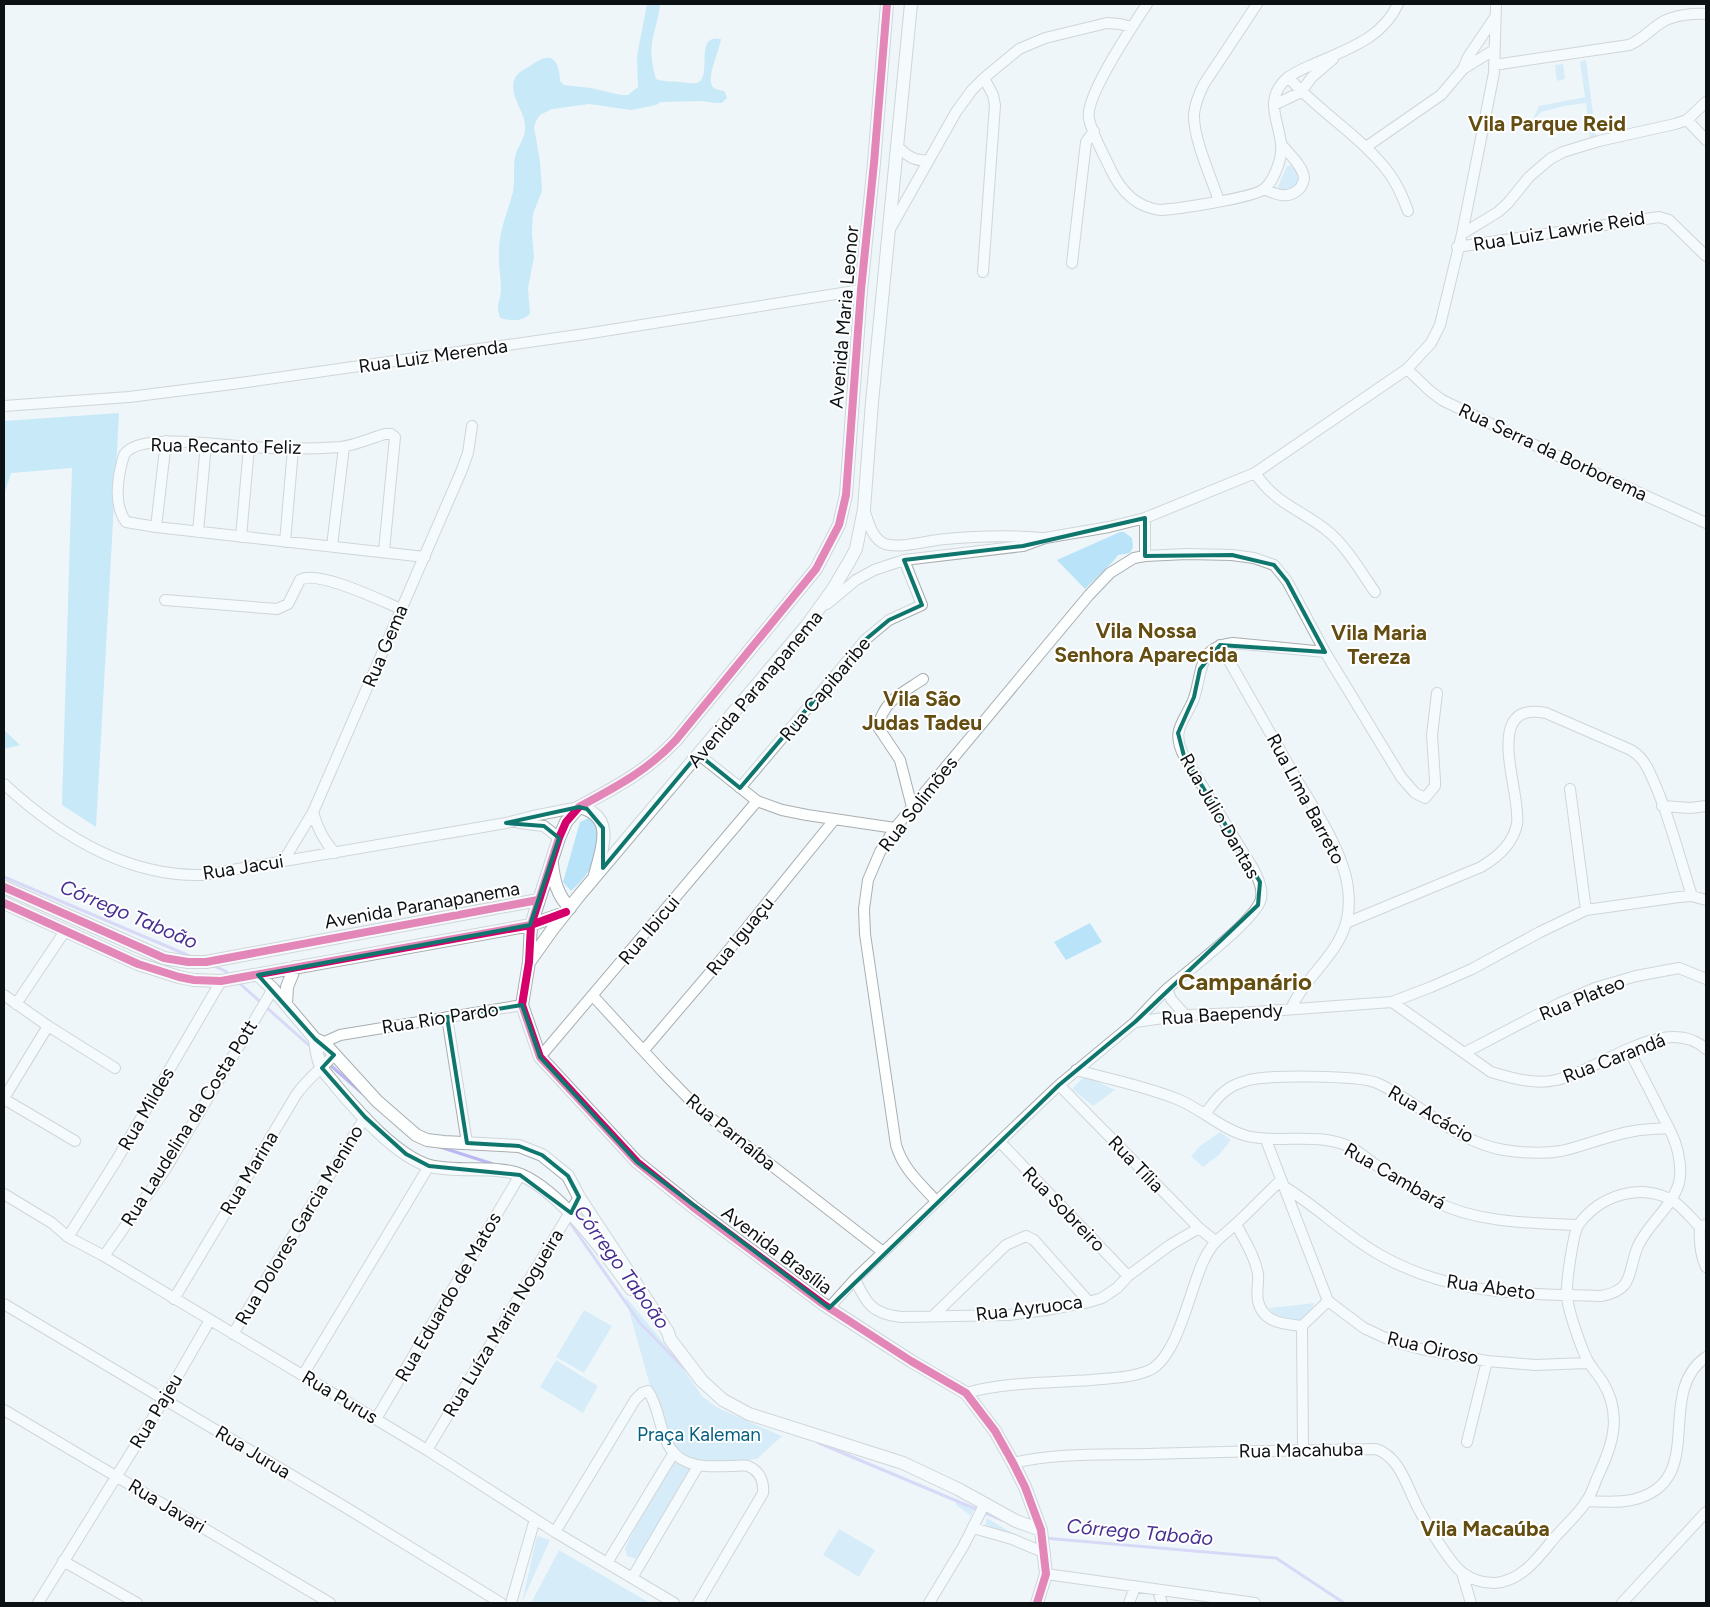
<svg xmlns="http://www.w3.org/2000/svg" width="1710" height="1607" font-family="Figtree,sans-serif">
<rect width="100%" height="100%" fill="#eff6f9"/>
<!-- green -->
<path fill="#b8e3f8" d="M1586,60L1596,136L1590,138L1586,103L1564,106L1541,112L1532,121L1539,106L1585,97L1580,62Z
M1563,64L1565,79L1557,81L1555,65Z
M1293,165L1301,178L1297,188L1280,193L1278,186L1287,166Z
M1120,532H1124L1132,538L1133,547L1130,553L1118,555C1109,568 1096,577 1085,589L1057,560Z
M591,817C613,842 591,873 571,891L563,882L580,822Z
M1090,923L1102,942L1066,960L1054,942Z
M1085,1076L1115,1090L1093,1106L1072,1089Z
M1220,1132L1231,1140L1219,1155L1203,1167L1191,1156L1200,1146Z
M625,1296L676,1358L702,1396L718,1408L782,1436L757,1459L698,1466L636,1559L627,1556L625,1548L673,1454L662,1429Z
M1315,1303L1306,1317L1301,1322C1288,1320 1277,1320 1269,1308Z
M584,1310L612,1326L584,1373L556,1357Z
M556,1360L598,1386L583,1413L540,1387Z
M959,1500L974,1508L971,1516L955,1504Z
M987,1518L1014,1534L985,1526Z
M839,1529L875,1550L859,1577L823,1555Z
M537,1536L550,1540L522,1602Z
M559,1550L650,1603H531Z"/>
<!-- forest -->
<path fill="#99d9f5" d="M647,4H660C659,17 654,30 652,43C650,55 653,68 656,79C663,82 671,81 679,82C685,82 694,85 699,82C712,73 694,33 721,39C720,50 704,81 714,88C717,90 722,90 725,92L727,98L722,103H715L703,101L661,102L656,105L631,110L589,104L552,109L540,115L536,121L534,127L535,133L540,161L542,191L533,214L532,233L534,257L528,288L530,314C520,322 512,321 500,318C495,301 501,303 501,289C501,276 498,264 499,251C499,231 508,211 513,192C515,180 513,169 515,157C517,147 525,139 525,129C527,112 507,96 515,78C518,72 525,69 530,66C550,51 559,57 560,81L564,85L591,88L621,95H628L638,87L637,56Z
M119,413L96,827L62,805L72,468L11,473L4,495V421Z
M4,730L20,745L4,749Z"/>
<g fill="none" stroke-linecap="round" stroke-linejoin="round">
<!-- stream -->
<path stroke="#bcb7f3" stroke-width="3" d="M4,877L192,957
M214,966L225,971L230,975
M238,982L312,1048
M329,1064L362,1093
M440,1147L493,1164
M568,1220L640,1323L686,1370
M819,1443L1002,1520
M1044,1538L1276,1558L1344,1603"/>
<defs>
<path id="minor" d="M1147,4C1134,24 1084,97 1089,119C1093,136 1103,153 1110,168C1120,190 1135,207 1160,210C1177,209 1253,198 1264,189C1274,181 1283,157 1281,144C1279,121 1264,101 1285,80C1292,73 1305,68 1314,64C1347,49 1382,39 1398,4
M1494,65L1629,45C1643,40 1651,28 1664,21C1676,15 1693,13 1706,14
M1463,69L1494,50
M1288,77C1319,112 1361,136 1389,173C1398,185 1403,198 1408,211
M1274,105L1301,92L1312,77L1333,59
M1687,120L1706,140
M897,146C906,155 915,162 928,160
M1366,147L1441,95L1463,69L1468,57L1495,17
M1264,189C1277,195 1289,200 1300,188C1302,185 1304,181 1304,178C1303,166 1289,154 1282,145
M1219,201C1211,177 1193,138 1194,114C1195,104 1199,94 1204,84L1257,4
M890,229L956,112L972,90L984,78L1019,49L1045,38L1107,23L1120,24L1132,27
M1462,234L1498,212L1508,203L1529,177L1550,159L1563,152L1599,141L1675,124L1687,120L1706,102
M1457,247L1659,217L1669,220L1706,256
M1072,263L1086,142L1094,131
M983,272L995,105L993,95L984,78
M1407,369L1430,391L1442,400L1547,451L1706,523
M4,406L129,397L240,383L585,334L861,290
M1255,473C1276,505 1303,510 1330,533C1348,549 1361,572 1375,592
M864,509C868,521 872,539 885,544C901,549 929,540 946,539C977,536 1010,535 1041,538
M156,527L166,441
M198,532L206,444
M241,537L249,447
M285,542L293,449
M332,546L344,447
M384,551L395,437L391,434H385C371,438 356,445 341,447C311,449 280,449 250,447C223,446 139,431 124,455C118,475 113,504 126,522L156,527L425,557
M1145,556V518
M165,600L277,609L288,604L300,580C317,569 382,601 401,609
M827,604L856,580L874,570L904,560L1023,546L1045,538L1109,527L1145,518L1255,473L1407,369L1431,343L1440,325L1462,234L1494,73L1496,4
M1220,645C1246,690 1271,735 1297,780C1314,808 1333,836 1343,867C1349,884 1351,906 1346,923C1337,956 1304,978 1291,1009
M698,754L757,801L782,810L807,815L895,828
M4,784C58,834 126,877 203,875L506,823L533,816L579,807
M740,788L865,640L889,620L922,605L904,560
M1570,789L1586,910
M1662,806L1690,808L1706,806
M912,807L900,760L878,727C884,700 901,694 923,679
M313,812C317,828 324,841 335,853
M519,823L544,826L559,838
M284,860L313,812L461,472L468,453L472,426
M1346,923L1481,867C1498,857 1513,844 1517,824C1522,793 1480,700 1546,713L1631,750C1638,754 1643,760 1647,767C1666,804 1679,856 1692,896
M1167,989L1171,999L1185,1015
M4,995L48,1026L115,1068
M593,996L662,1071L691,1101L712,1119L883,1252
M1392,1002L1491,1072C1511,1078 1535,1085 1556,1080C1600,1071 1665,1012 1706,1049
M16,1004L65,931
M447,1017L467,1143
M1135,1022C1146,1011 1156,999 1167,989C1187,971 1255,921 1261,899C1263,888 1258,879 1254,870L1184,756C1170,729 1185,722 1194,698C1203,671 1197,647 1233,643L1325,652
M319,1048L329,1040L340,1035L522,1005
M644,1050L719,962L834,820
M1464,1053L1560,1003L1595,988L1636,976L1679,968L1706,979
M540,1057L757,801
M1076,1070C1109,1079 1145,1086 1177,1099C1202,1109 1221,1129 1247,1136C1281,1144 1315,1132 1348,1146C1358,1150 1367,1159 1376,1165C1394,1177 1414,1190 1434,1201C1477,1223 1530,1223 1578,1225
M1059,1085L1199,1228L1215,1241
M4,1098L48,1026
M4,1099L75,1141
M1205,1114C1212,1105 1218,1095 1228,1089C1233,1085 1242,1082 1249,1080C1268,1075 1359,1075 1377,1083C1421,1103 1455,1142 1504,1150C1523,1153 1542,1154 1561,1151C1585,1146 1609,1135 1634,1131C1645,1129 1657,1129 1668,1128
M1266,1140L1328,1301L1364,1328L1392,1341L1421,1349L1487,1361L1535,1365L1588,1363
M1000,1142L1128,1276
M1283,1186C1318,1207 1347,1237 1382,1256C1451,1295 1524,1294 1601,1296C1635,1290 1627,1272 1638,1246C1648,1224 1672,1207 1679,1183C1682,1171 1679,1153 1675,1142C1671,1131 1665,1121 1660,1111C1650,1090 1639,1070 1629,1050
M4,1194L52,1223L68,1237L104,1256L427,1450L555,1532L674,1603
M936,1201C920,1183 903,1169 896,1145L865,934L864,909L868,880L880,852L895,828L1089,595L1110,573L1134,558L1145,556L1187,554L1232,555L1254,558L1274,565L1287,581L1325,652L1401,777L1415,793L1425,798L1435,786V780L1432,735L1437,693
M1236,1224C1244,1240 1255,1256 1258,1274C1259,1283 1256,1293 1258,1301C1263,1323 1284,1324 1302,1326L1328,1301
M1705,1225L1700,1227C1699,1242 1700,1254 1706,1267
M68,1237L116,1161L221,981
M104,1256L165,1170L273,989
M855,1279C866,1304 873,1314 901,1317L1009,1315L1046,1310L1089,1302L1102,1298L1117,1288L1128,1276L1170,1245L1199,1228
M174,1299L296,1095C307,1079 321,1069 334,1055
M4,1304L350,1510L501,1603
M829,1308L855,1279L1059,1085L1135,1022L1185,1015L1241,1013L1392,1002L1431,987L1472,969L1540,932L1586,910L1679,897L1692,896L1706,900
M933,1316L1006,1245L1026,1236L1034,1240L1089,1302
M1302,1326L1303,1449
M233,1334L365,1117
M303,1375L429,1166
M966,1393C1006,1382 1049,1383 1091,1380C1111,1378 1131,1378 1150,1370C1178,1356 1190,1289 1203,1262C1213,1240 1221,1238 1237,1223C1252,1209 1266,1194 1281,1180
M4,1410L330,1603
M376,1419L520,1175
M1467,1442L1487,1361
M427,1450L579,1197
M1013,1463C1055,1453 1103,1455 1146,1454C1223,1452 1299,1450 1376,1449C1400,1457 1407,1487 1418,1508C1426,1523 1450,1564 1463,1573C1472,1580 1484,1583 1495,1583C1523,1581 1540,1555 1556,1536C1566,1525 1578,1514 1586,1502C1591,1495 1594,1486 1597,1478C1613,1445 1623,1414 1602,1381C1598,1375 1593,1369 1589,1363C1582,1351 1567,1308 1567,1295C1566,1284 1573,1232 1579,1224C1600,1196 1638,1183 1670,1199C1679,1203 1692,1219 1700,1227
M1586,1501C1601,1502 1617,1503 1632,1500C1710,1482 1653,1394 1706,1357
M973,1528L1012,1539L1045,1553
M555,1532L635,1400L642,1393L648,1391C664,1414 657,1449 687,1462C701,1468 717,1466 732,1466C737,1466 744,1465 748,1466C760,1471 764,1482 763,1493L698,1603
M63,1561L137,1603
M607,1563L673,1454
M1462,1573L1471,1603
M1046,1574L1255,1603
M632,1578L698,1466
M1158,1591L1162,1603
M38,1603L165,1398L210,1320
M511,1603L535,1519
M929,1603L964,1545L984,1505
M1129,1603L1135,1587
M1622,1603L1706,1512"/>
<path id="tertiary" d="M887,4L874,163L861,290L846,495L839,525L816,569L676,740C647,771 616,787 579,807L566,822L559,838L531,925L529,962L522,1005L540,1057L637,1162L693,1207L823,1304L911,1361L966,1393L995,1431L1013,1463L1025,1487L1041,1530L1046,1574L1037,1603
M579,807C616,816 602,848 595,875
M552,864C554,881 557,895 570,908
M4,887L164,958L188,962H206L538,900
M4,903L138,964L179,977L194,980L221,981L531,925L564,913
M530,961L552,930L578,897L807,625L833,589L849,562L856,549L864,509L872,402L911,4
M258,975L273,989L315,1039L324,1043L377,1101L416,1135L427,1140L444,1142L519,1146L542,1155L568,1176L579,1197L668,1332L670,1339L702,1381L723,1400L749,1414L903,1463L958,1489L1016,1521L1041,1530
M286,1004L287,987L295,967
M315,1039C316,1048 317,1060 322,1068C325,1074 332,1080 336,1086C358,1112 397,1157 430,1166C457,1173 497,1165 521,1175C561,1192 606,1254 631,1289"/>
</defs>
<!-- minor casing -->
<use href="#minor" stroke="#a9aeb1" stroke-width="12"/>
<!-- tertiary casing -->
<use href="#tertiary" stroke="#a9aeb1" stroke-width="14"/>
<!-- minor -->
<use href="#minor" stroke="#fdfefe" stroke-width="10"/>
<!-- tertiary -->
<use href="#tertiary" stroke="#fdfefe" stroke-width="12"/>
<defs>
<path id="cycleway" d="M887,4L874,163L861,290L846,495L839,525L816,569L676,740C647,771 616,787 579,807L566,822L559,838L531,925L529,962L522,1005L540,1057L637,1162L693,1207L823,1304L911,1361L966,1393L995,1431L1013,1463L1025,1487L1041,1530L1046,1574L1037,1603
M4,887L164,958L188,962H206L538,900
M4,903L138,964L179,977L194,980L221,981L531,925L566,912"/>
</defs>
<!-- cycleway casing -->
<use href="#cycleway" stroke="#fff" stroke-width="11"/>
<!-- cycleway -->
<use href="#cycleway" stroke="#d6006c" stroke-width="8"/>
</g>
<!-- marked area -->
<path d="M0 0H1710V1607H0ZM1145,518V556L1232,555L1274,565L1287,581L1325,652L1220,645L1200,669L1194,697L1178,733L1184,756L1260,882L1258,905L1135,1022L1059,1085L829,1308L637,1162L540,1057L522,1005L447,1017L467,1143L519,1146L542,1155L568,1176L579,1197L571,1213L520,1175L429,1166L406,1154L365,1117L322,1068L334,1055L315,1039L258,975L530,925L559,838L544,826L506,823L579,807L587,809L603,828V868L698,754L740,788L865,640L889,620L922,605L904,560L1023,546Z" fill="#eff6f9" fill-opacity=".55" fill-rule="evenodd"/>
<path fill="none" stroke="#0f766e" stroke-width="4" stroke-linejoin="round" d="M1145,518V556L1232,555L1274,565L1287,581L1325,652L1220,645L1200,669L1194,697L1178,733L1184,756L1260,882L1258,905L1135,1022L1059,1085L829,1308L637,1162L540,1057L522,1005L447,1017L467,1143L519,1146L542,1155L568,1176L579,1197L571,1213L520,1175L429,1166L406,1154L365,1117L322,1068L334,1055L315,1039L258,975L530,925L559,838L544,826L506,823L579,807L587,809L603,828V868L698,754L740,788L865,640L889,620L922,605L904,560L1023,546Z"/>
<g text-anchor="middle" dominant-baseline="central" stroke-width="4" stroke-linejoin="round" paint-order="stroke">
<!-- street labels -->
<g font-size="19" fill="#0c1114" stroke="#fff">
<text transform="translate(1559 231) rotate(-9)">Rua Luiz Lawrie Reid</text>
<text transform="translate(844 317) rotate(-85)">Avenida Maria Leonor</text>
<text transform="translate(433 356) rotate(-8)">Rua Luiz Merenda</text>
<text transform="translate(226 446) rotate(1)">Rua Recanto Feliz</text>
<text transform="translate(1553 452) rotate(25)">Rua Serra da Borborema</text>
<text transform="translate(385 646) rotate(-67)">Rua Gema</text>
<text transform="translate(755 689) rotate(-50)">Avenida Paranapanema</text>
<text transform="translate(825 689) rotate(-50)">Rua Capibaribe</text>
<text transform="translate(1306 799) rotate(62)">Rua Lima Barreto</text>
<text transform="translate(918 804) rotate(-52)">Rua Solimões</text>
<text transform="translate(1220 816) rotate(60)">Rua Júlio Dantas</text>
<text transform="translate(243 867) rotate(-9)">Rua Jacui</text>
<text transform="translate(422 905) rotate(-10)">Avenida Paranapanema</text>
<text transform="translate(649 930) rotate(-50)">Rua Ibicui</text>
<text transform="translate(740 936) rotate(-51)">Rua Iguaçu</text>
<text transform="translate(1582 998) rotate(-22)">Rua Plateo</text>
<text transform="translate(1222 1014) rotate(-4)">Rua Baependy</text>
<text transform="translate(440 1018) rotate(-9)">Rua Rio Pardo</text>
<text transform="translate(1614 1058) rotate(-21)">Rua Carandá</text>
<text transform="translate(146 1109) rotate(-60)">Rua Mildes</text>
<text transform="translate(1431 1114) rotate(30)">Rua Acácio</text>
<text transform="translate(189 1123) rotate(-58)">Rua Laudelina da Costa Pott</text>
<text transform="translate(731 1132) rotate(39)">Rua Parnaíba</text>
<text transform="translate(1136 1164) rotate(46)">Rua Tília</text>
<text transform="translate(249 1173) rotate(-59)">Rua Marina</text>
<text transform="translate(1395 1176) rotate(30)">Rua Cambará</text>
<text transform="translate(1064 1209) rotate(46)">Rua Sobreiro</text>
<text transform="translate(299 1225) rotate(-59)">Rua Dolores Garcia Menino</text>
<text transform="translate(777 1250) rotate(37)">Avenida Brasília</text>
<text transform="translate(1491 1287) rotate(8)">Rua Abeto</text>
<text transform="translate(448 1297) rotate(-60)">Rua Eduardo de Matos</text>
<text transform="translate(1029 1308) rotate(-7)">Rua Ayruoca</text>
<text transform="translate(503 1323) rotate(-59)">Rua Luíza Maria Nogueira</text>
<text transform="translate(1433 1348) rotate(13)">Rua Oiroso</text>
<text transform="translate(340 1397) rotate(31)">Rua Purus</text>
<text transform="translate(156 1411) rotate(-59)">Rua Pajeu</text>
<text transform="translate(1301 1450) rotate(-1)">Rua Macahuba</text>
<text transform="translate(253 1452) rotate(31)">Rua Jurua</text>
<text transform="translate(167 1506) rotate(31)">Rua Javari</text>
</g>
<!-- park labels -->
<g font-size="19" fill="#036081" stroke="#fff">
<text x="699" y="1434">Praça Kaleman</text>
</g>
<!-- water labels -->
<g font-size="20" font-style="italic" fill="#473091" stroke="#fff">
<text transform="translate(129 914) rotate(23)">Córrego Taboão</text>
<text transform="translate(622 1267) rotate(54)">Córrego Taboão</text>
<text transform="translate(1140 1532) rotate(5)">Córrego Taboão</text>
</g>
<!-- quarter labels -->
<g font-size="21" font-weight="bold" fill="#634d11" stroke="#fff">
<text x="1547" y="123">Vila Parque Reid</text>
<text x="1146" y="630">Vila Nossa<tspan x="1146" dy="24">Senhora Aparecida</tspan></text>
<text x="1379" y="632">Vila Maria<tspan x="1379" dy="24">Tereza</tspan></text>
<text x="922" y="698">Vila São<tspan x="922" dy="24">Judas Tadeu</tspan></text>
<text x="1485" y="1528">Vila Macaúba</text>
</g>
<!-- district labels -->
<g font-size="24" font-weight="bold" fill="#634d11" stroke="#fff">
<text x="1245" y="981">Campanário</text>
</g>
</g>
<!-- border -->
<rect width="1710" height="1607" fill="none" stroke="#0c1114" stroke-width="10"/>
</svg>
